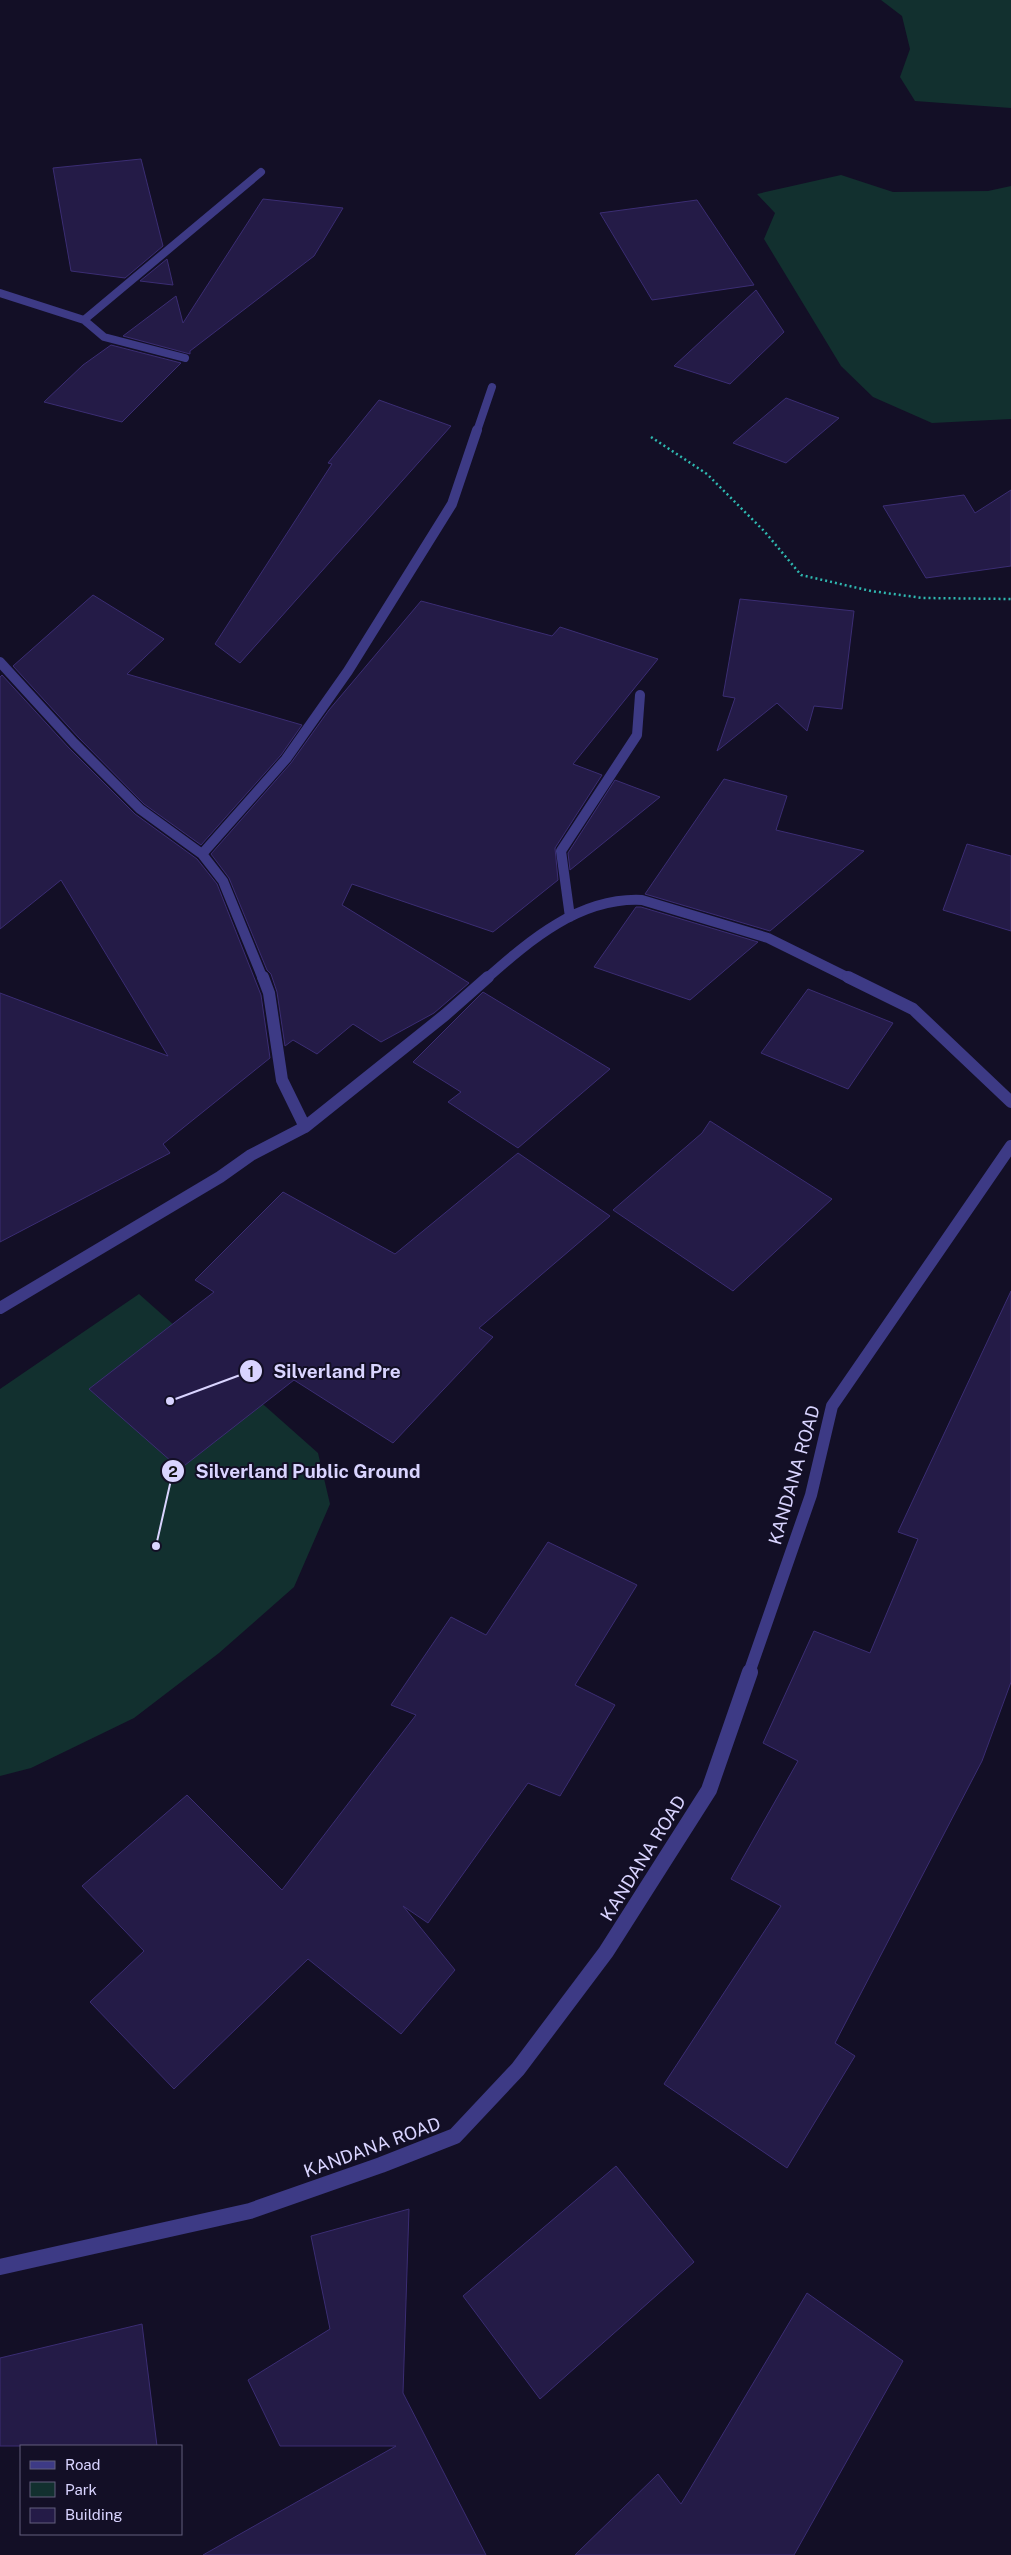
<svg xmlns="http://www.w3.org/2000/svg" width="1011" height="2555" font-family="'Public Sans',sans-serif">
<rect width="100%" height="100%" fill="#130f26"/>
<!-- green -->
<path fill="#12302f" d="M881,0H1011V108L915,101L900,77L910,49L902,16Z
M841,175L893,192L988,191L1011,186V419L932,423L873,397L841,366L764,239L775,213L757,194Z
M139,1294L318,1453L330,1504L294,1587L219,1653L134,1718L31,1768L0,1776V1389Z"/>
<!-- building -->
<path fill="#241b47" stroke="#3b2d73" d="M141,159L163,246L125,278L71,271L53,168Z
M263,199L343,208L314,256L190,351V354L123,336L176,296L183,323Z
M697,200L754,285L652,300L600,213Z
M167,259L173,285L140,281Z
M756,290L784,332L730,384L674,366Z
M111,345L181,363L122,422L44,402L83,365Z
M786,398L839,418L786,463L733,443Z
M379,400L451,426L240,663L215,644L332,464L328,463Z
M1011,490V566L926,578L883,506L964,495L975,513Z
M93,595L164,639L127,674L302,725L281,755L201,845L144,804L79,738L13,666Z
M740,599L854,611L842,709L814,706L807,731L777,703L717,751L735,698L723,696Z
M421,601L552,636L560,627L658,659L573,764L602,775L555,848L558,880L493,932L352,884L342,905L469,983L434,1013L381,1042L353,1024L317,1054L293,1040L285,1046L277,992L271,974L267,970L229,878L211,854L291,763L329,710Z
M2,675L69,748L135,814L197,859L217,884L261,995L270,1058L163,1144L170,1153L0,1242V993L168,1056L61,880L0,929V677Z
M724,779L787,796L776,830L864,851L770,931L645,894Z
M615,780L660,797L570,870L568,853Z
M967,844L1011,856V931L943,910Z
M636,907H641L758,942L690,1000L594,967Z
M808,989L893,1023L848,1089L761,1053Z
M483,992L610,1069L518,1148L448,1102L461,1092L413,1062Z
M710,1121L832,1199L733,1291L613,1210L702,1133Z
M518,1153L610,1216L479,1328L493,1337L393,1443L294,1380L180,1469L89,1389L214,1292L195,1280L283,1192L395,1254Z
M1011,1291V1682L982,1761L835,2043L855,2056L787,2168L664,2084L781,1906L731,1879L798,1761L763,1743L814,1631L870,1653L918,1539L898,1532Z
M548,1542L637,1585L575,1685L615,1705L560,1796L528,1783L428,1923L403,1906L455,1970L401,2034L308,1959L174,2089L90,2002L144,1951L82,1886L187,1795L282,1890L416,1715L391,1705L451,1617L486,1635Z
M616,2166L694,2262L540,2399L463,2296Z
M409,2209L403,2393L486,2555H203L396,2446H280L248,2380L330,2329L311,2236Z
M807,2293L903,2361L794,2555H575L658,2474L681,2504Z
M142,2324L157,2446H0V2358Z"/>
<g fill="none" stroke-linecap="round" stroke-linejoin="round">
<!-- path -->
<path stroke="#2fb8b0" stroke-width="2.5" stroke-dasharray="2 3" stroke-linecap="butt" d="M651,437L707,474L765,532L801,575L871,591L923,598L1011,599"/>
<!-- minor-far3 -->
<path stroke="#3d3a85" stroke-width="8" d="M0,293L84,320L104,337L185,358
M84,320L261,172
M477,431L492,387"/>
<!-- minor-far2 -->
<path stroke="#3d3a85" stroke-width="10" d="M0,662L74,743L140,809L202,854L223,881L263,979
M202,854L286,759L348,671L452,504L477,430
M570,917L561,851L637,735L640,695
M486,979C530,940 580,897 642,900L768,938L851,979"/>
<!-- minor-far1 -->
<path stroke="#3d3a85" stroke-width="12" d="M263,977L269,993L282,1080L305,1127
M848,977L913,1009L1011,1102
M0,1308L220,1177L251,1155L305,1127L445,1015L488,977
M749,1673L811,1495L832,1406L1011,1146"/>
<!-- minor -->
<path stroke="#3d3a85" stroke-width="16" d="M0,2267L250,2211L381,2165L455,2136L518,2069L606,1952L709,1790L750,1672"/>
</g>
<g text-anchor="middle" dominant-baseline="central" stroke-width="4" stroke-linejoin="round" paint-order="stroke">
<!-- street labels -->
<g font-size="18" fill="#d9d4ff" stroke="#130f26">
<text transform="translate(794 1475) rotate(-74)">KANDANA ROAD</text>
<text transform="translate(643 1858) rotate(-58)">KANDANA ROAD</text>
<text transform="translate(372 2147) rotate(-20)">KANDANA ROAD</text>
</g>
</g>
<!-- callouts -->
<path fill="none" stroke="#d9d4ff" stroke-width="2" d="M170 1401L251 1371M156 1546L173 1471"/>
<g fill="#d9d4ff" stroke="#130f26" stroke-width="2">
<circle cx="170" cy="1401" r="5"/>
<circle cx="156" cy="1546" r="5"/>
<circle cx="251" cy="1371" r="12"/>
<circle cx="173" cy="1471" r="12"/>
</g>
<g font-size="15" text-anchor="middle" font-weight="bold" fill="#111">
<text x="251" y="1377">1</text>
<text x="173" y="1477">2</text>
</g>
<g font-size="19" text-anchor="middle" font-weight="bold" fill="#d9d4ff" stroke="#130f26" stroke-width="4" stroke-linejoin="round" paint-order="stroke">
<text x="337" y="1378">Silverland Pre</text>
<text x="308" y="1478">Silverland Public Ground</text>
</g>
<!-- legend -->
<rect x="20" y="2445" width="162" height="90" fill="#130f26" stroke="#625e7d"/>
<rect x="30" y="2461" width="25" height="8" fill="#3d3a85" stroke="#625e7d"/>
<text x="65" y="2470" font-size="15" fill="#d9d4ff">Road</text>
<rect x="30" y="2482" width="25" height="15" fill="#12302f" stroke="#625e7d"/>
<text x="65" y="2495" font-size="15" fill="#d9d4ff">Park</text>
<rect x="30" y="2508" width="25" height="15" fill="#241b47" stroke="#625e7d"/>
<text x="65" y="2520" font-size="15" fill="#d9d4ff">Building</text>
</svg>
